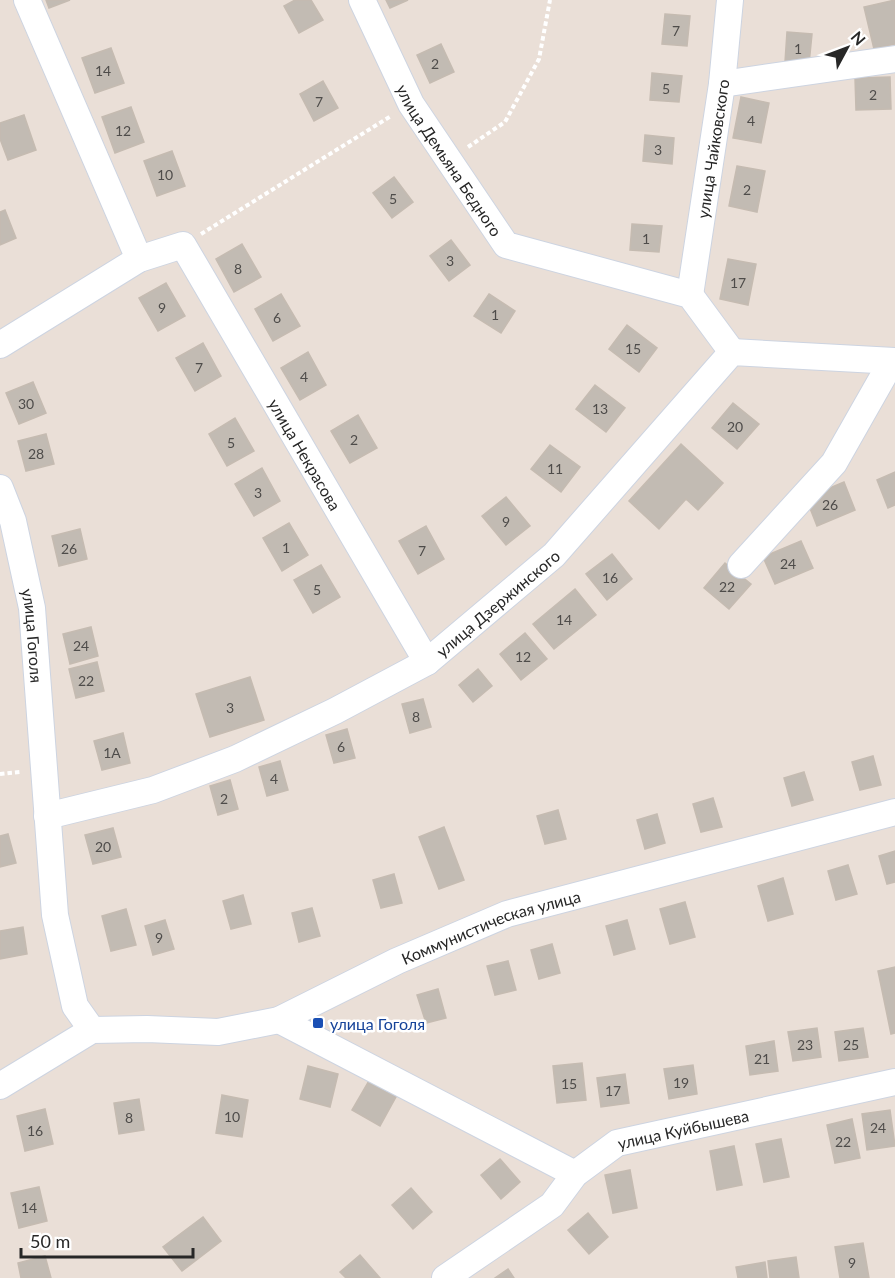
<svg xmlns="http://www.w3.org/2000/svg" width="895" height="1278" font-family="Lato,sans-serif">
<rect width="100%" height="100%" fill="#eadfd7"/>
<!-- building -->
<path fill="#c2bbb3" stroke="#c5bbb1" stroke-width="1.5" d="M46,0H70L49,8Z
M295,0H311L323,20L299,33L284,6Z
M386,0H408L390,8Z
M895,0V44L874,49L864,7Z
M665,14L690,16L687,46L662,44Z
M787,32L812,34L809,64L785,62Z
M441,44L454,72L430,83L417,55Z
M111,48L124,83L95,93L82,58Z
M652,73L682,76L679,102L650,100Z
M890,77L891,109L856,110L855,78Z
M323,81L338,108L314,121L300,94Z
M741,97L769,103L761,143L733,138Z
M131,107L144,142L115,153L102,117Z
M24,115L36,150L8,160L0,139V123Z
M645,135L674,138L672,164L643,161Z
M172,151L185,186L157,196L144,161Z
M737,166L765,171L757,212L729,206Z
M394,177L413,202L392,218L373,193Z
M5,210L16,238L0,245V212Z
M632,224L662,226L659,252L630,250Z
M451,240L470,265L449,281L430,256Z
M242,244L261,277L234,292L216,259Z
M728,259L756,264L748,305L720,299Z
M166,283L185,316L158,331L139,298Z
M281,294L300,326L273,341L255,309Z
M489,294L515,311L501,333L474,316Z
M627,325L657,348L639,372L609,349Z
M203,343L221,376L195,391L176,358Z
M308,352L326,385L300,400L281,368Z
M33,382L46,413L19,424L6,393Z
M595,385L625,408L606,432L576,409Z
M733,403L759,424L737,449L712,428Z
M358,415L377,448L350,463L331,431Z
M235,418L254,451L227,466L209,434Z
M46,434L54,464L26,471L18,441Z
M681,444L723,483L698,510L686,499L659,529L629,501Z
M550,445L580,467L561,492L531,469Z
M262,468L280,501L254,516L235,484Z
M895,472V505L888,508L877,480Z
M844,482L855,510L817,526L806,498Z
M506,497L530,526L506,545L482,516Z
M289,523L308,555L282,571L263,538Z
M426,526L444,559L418,574L399,541Z
M80,529L87,559L59,566L52,536Z
M801,541L813,568L775,584L763,557Z
M612,554L632,579L607,600L586,574Z
M725,563L751,584L729,609L704,588Z
M321,565L340,597L313,613L294,580Z
M575,589L596,615L554,649L533,624Z
M91,627L98,656L70,664L63,634Z
M525,633L547,659L521,680L500,654Z
M97,662L104,691L76,698L69,669Z
M478,669L492,686L473,702L459,685Z
M250,677L264,720L210,737L196,694Z
M423,699L431,727L410,733L402,704Z
M347,729L355,758L334,763L326,735Z
M123,733L130,763L102,770L94,741Z
M873,756L881,785L860,790L852,762Z
M280,761L288,790L267,796L259,767Z
M804,772L813,800L792,806L784,778Z
M230,780L238,809L218,815L210,786Z
M713,798L722,827L701,832L693,804Z
M558,810L566,839L545,844L537,816Z
M657,814L665,843L645,849L637,820Z
M444,827L464,880L439,889L419,837Z
M113,828L121,857L93,864L85,835Z
M8,834L16,863L0,867V836Z
M895,851V882L887,884L879,856Z
M848,865L857,894L836,900L828,871Z
M394,874L402,903L381,908L373,880Z
M783,878L793,914L768,921L758,886Z
M243,895L251,924L231,929L223,901Z
M685,902L695,937L670,944L660,909Z
M312,908L320,936L299,942L292,913Z
M126,909L136,945L111,951L102,916Z
M165,920L174,949L153,955L145,926Z
M627,920L635,949L614,955L606,926Z
M23,927L27,954L0,959V931Z
M552,944L560,973L539,979L531,950Z
M508,961L516,990L495,995L487,966Z
M895,967V1033L891,1034L878,971Z
M438,989L446,1018L426,1023L417,995Z
M817,1028L821,1057L793,1061L788,1032Z
M863,1028L868,1057L839,1061L835,1032Z
M774,1041L778,1071L750,1075L746,1046Z
M582,1063L586,1100L557,1103L553,1066Z
M693,1065L697,1094L669,1099L664,1069Z
M308,1066L338,1074L330,1107L300,1099Z
M625,1074L629,1103L601,1107L597,1078Z
M370,1079L397,1095L380,1126L352,1110Z
M222,1095L248,1100L242,1137L216,1133Z
M139,1099L144,1130L119,1134L114,1103Z
M45,1109L53,1144L25,1151L17,1116Z
M890,1110L895,1146L867,1150L862,1114Z
M852,1119L860,1158L835,1163L827,1125Z
M781,1139L789,1177L764,1182L756,1144Z
M734,1146L742,1185L717,1190L710,1151Z
M500,1159L520,1182L501,1199L481,1175Z
M630,1170L637,1208L613,1213L605,1175Z
M39,1187L47,1221L19,1228L11,1193Z
M411,1188L432,1212L413,1229L392,1205Z
M588,1213L608,1237L589,1254L568,1230Z
M203,1217L221,1241L182,1271L163,1247Z
M863,1243L869,1278H840L835,1247Z
M360,1255L380,1278H346L340,1272Z
M45,1256L51,1278H21L18,1263Z
M796,1257L799,1278H770L768,1261Z
M765,1262L767,1278H738L736,1267Z
M508,1269L514,1278H495Z"/>
<g fill="none" stroke-linecap="round" stroke-linejoin="round">
<defs>
<g id="minor">
<path d="M27,0L139,259"/>
<path id="s1" d="M362,0L411,104L506,245L690,295L732,352"/>
<path d="M722,84L895,59"/>
<path id="s2" d="M690,295L722,84L730,0"/>
<path id="s3" d="M0,345L139,259L183,245L427,662"/>
<path id="s4" d="M0,488L13,521L32,608L55,915L75,1006L92,1030"/>
<path d="M741,565L834,463L892,361"/>
<path id="s5" d="M47,816L153,790L235,759L335,711L427,662L554,555L732,352L895,361"/>
<path d="M279,1020L575,1174"/>
<path id="s6" d="M0,1086L92,1030L147,1029L218,1032L279,1020L397,961L507,914L895,812"/>
<path id="s7" d="M445,1278L552,1205L575,1174L617,1143L895,1082"/>
</g>
</defs>
<!-- minor casing -->
<use href="#minor" stroke="#cdd4e1" stroke-width="28"/>
<!-- path -->
<path stroke="#fff" stroke-width="4" stroke-dasharray="4.5 3" stroke-linecap="butt" d="M468,147L505,122L539,59L550,0
M201,234L391,116
M0,774L20,772"/>
<!-- minor -->
<use href="#minor" stroke="#fff" stroke-width="26"/>
</g>
<!-- markers -->
<rect fill="#1a4fb4" stroke="#fff" stroke-width="2" x="312" y="1017" width="12" height="12" rx="3"/>
<g text-anchor="middle" dominant-baseline="central" stroke-width="5" stroke-linejoin="round" paint-order="stroke">
<!-- number labels -->
<g font-size="14" fill="#4e4c4a">
<text x="676" y="30">7</text>
<text x="798" y="48">1</text>
<text x="435" y="63">2</text>
<text x="103" y="70">14</text>
<text x="666" y="88">5</text>
<text x="873" y="94">2</text>
<text x="319" y="101">7</text>
<text x="751" y="120">4</text>
<text x="123" y="130">12</text>
<text x="658" y="149">3</text>
<text x="165" y="174">10</text>
<text x="747" y="189">2</text>
<text x="393" y="198">5</text>
<text x="646" y="238">1</text>
<text x="450" y="260">3</text>
<text x="238" y="268">8</text>
<text x="738" y="282">17</text>
<text x="162" y="307">9</text>
<text x="495" y="314">1</text>
<text x="277" y="317">6</text>
<text x="633" y="348">15</text>
<text x="199" y="367">7</text>
<text x="304" y="376">4</text>
<text x="26" y="403">30</text>
<text x="600" y="408">13</text>
<text x="735" y="426">20</text>
<text x="354" y="439">2</text>
<text x="231" y="442">5</text>
<text x="36" y="453">28</text>
<text x="555" y="468">11</text>
<text x="258" y="492">3</text>
<text x="830" y="504">26</text>
<text x="506" y="521">9</text>
<text x="286" y="547">1</text>
<text x="69" y="548">26</text>
<text x="422" y="550">7</text>
<text x="788" y="563">24</text>
<text x="610" y="577">16</text>
<text x="727" y="586">22</text>
<text x="317" y="589">5</text>
<text x="564" y="619">14</text>
<text x="81" y="645">24</text>
<text x="523" y="656">12</text>
<text x="86" y="680">22</text>
<text x="230" y="707">3</text>
<text x="416" y="716">8</text>
<text x="341" y="746">6</text>
<text x="112" y="752">1А</text>
<text x="274" y="778">4</text>
<text x="224" y="798">2</text>
<text x="103" y="846">20</text>
<text x="159" y="937">9</text>
<text x="805" y="1044">23</text>
<text x="851" y="1044">25</text>
<text x="762" y="1058">21</text>
<text x="681" y="1082">19</text>
<text x="569" y="1083">15</text>
<text x="613" y="1090">17</text>
<text x="232" y="1116">10</text>
<text x="129" y="1117">8</text>
<text x="878" y="1127">24</text>
<text x="35" y="1130">16</text>
<text x="843" y="1141">22</text>
<text x="29" y="1207">14</text>
<text x="852" y="1262">9</text>
</g>
<!-- street labels -->
<g font-size="16" fill="#272727" stroke="#fff">
<text stroke="none"><textPath href="#s2" startOffset="148">улица Чайковского</textPath></text>
<text stroke="none"><textPath href="#s1" startOffset="183">улица Демьяна Бедного</textPath></text>
<text stroke="none"><textPath href="#s3" startOffset="452">улица Некрасова</textPath></text>
<text stroke="none"><textPath href="#s5" startOffset="504">улица Дзержинского</textPath></text>
<text stroke="none"><textPath href="#s4" startOffset="152">улица Гоголя</textPath></text>
<text stroke="none"><textPath href="#s6" startOffset="528">Коммунистическая улица</textPath></text>
<text stroke="none"><textPath href="#s7" startOffset="288">улица Куйбышева</textPath></text>
</g>
<!-- transit labels -->
<g font-size="16" fill="#164399" stroke="#fff" text-anchor="start">
<text x="330" y="1023">улица Гоголя</text>
</g>
</g>
<!-- north arrow -->
<g transform="translate(847 48) rotate(49)" stroke="#ffffff" stroke-width="4.5" paint-order="stroke">
<path d="M0-4.5L10 22L0 15L-10 22Z" fill="#272727"/>
<text y="-9" font-size="16" font-weight="bold" text-anchor="middle" fill="#272727">N</text>
</g>
<!-- scale -->
<path d="M21 1248v9h172v-9" fill="none" stroke="#272727" stroke-width="3"/>
<text x="30" y="1248" font-size="18" fill="#272727" stroke="#ffffff" stroke-width="4.5" paint-order="stroke">50 m</text>
</svg>
